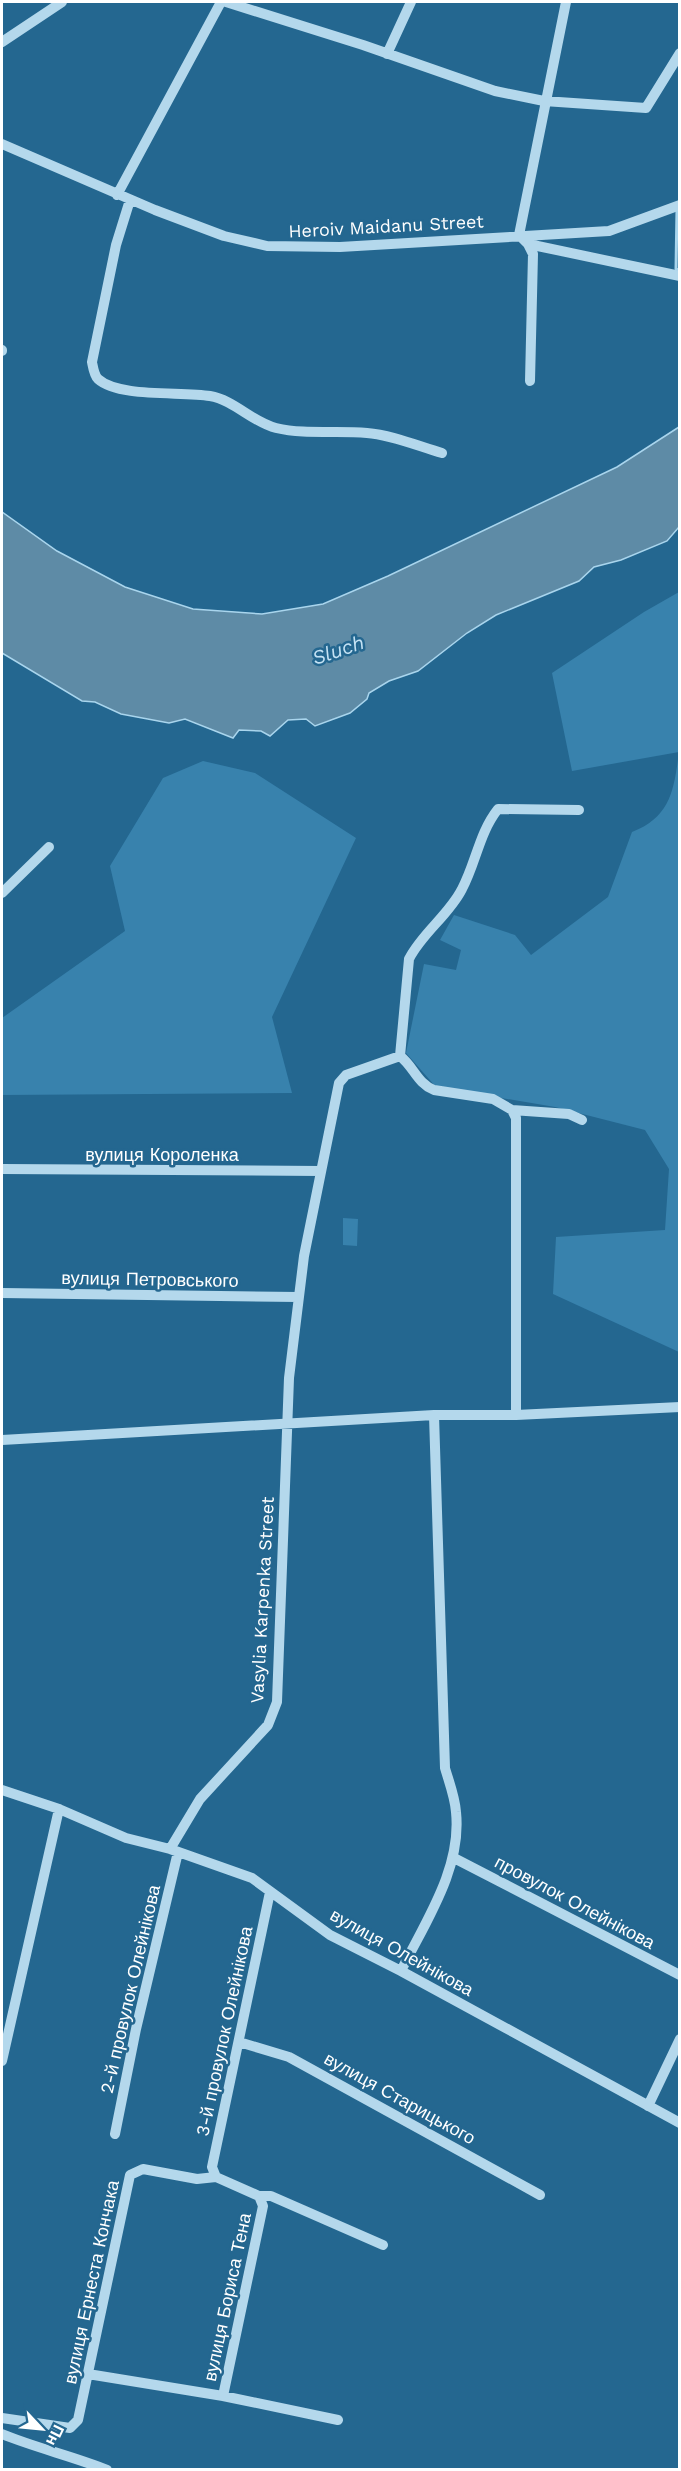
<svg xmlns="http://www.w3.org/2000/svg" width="681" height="2471" font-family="'Work Sans',sans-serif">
<rect width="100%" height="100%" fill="#246790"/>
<!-- green -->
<path fill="#3882ad" d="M679,592V1352L553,1294L556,1237L665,1230L669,1169L645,1130L555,1107L436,1087L406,1053L424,964L456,970L461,950L440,940L454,915L515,935L531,955L608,897L632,832C671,817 674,789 679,752L572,771L552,673L644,612Z
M203,761L255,773L356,838L272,1017L292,1093L2,1095V1018L125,931L110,866L163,778Z
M343,1218L358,1219L357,1246L343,1245Z"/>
<!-- water -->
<path fill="#5e8ba6" stroke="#a9d5ed" stroke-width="1.5" d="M679,427V527L667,541L621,560L594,567L579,581L496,615L467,633L418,671L389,681L369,693L367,699L350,713L315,726L306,719L288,720L270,736L261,731L239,730L233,738L185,719L169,723L121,714L95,702L82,701L2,653V512L57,551L125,587L193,609L262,614L323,604L388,576L617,467Z"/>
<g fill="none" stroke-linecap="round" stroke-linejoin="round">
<!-- stream -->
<path stroke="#a9d5ed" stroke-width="3" d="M677,209L676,269L680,270"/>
<!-- minor -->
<path stroke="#b4d8ec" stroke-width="10" d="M226,2L363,45L495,91L544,101L646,108L680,53
M2,42L62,2
M387,54L411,2
M2,144L155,210L224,236L267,246L340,247L609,231L680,205
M117,195L221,2
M130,200L116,245L92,362C93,367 94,375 98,379C119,398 182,391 210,396C234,400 252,422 276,428C306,435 336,430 367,433C392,435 418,446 442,453
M528,244L680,276
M2,350V351
M530,381L533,254L528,244L519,235L566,2
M2,893L49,847
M400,1056C414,1067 417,1083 434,1090L493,1099L512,1110
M2,1169L321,1171
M2,1293L298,1297
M516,1415V1118L512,1110L569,1114L582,1120
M2,1440L434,1415H516L680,1407
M2,1790L59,1809L126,1838L170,1849L252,1878L330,1935L401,1971L680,2123
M170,1849L200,1799L268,1725L277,1702L289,1378L304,1256L339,1083L346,1075L400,1056L409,959C422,933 449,915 462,889C476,863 479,833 498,809L579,810
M454,1858L680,1975
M401,1971C425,1922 462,1869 456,1812C455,1797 449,1782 445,1768L434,1415
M239,2042L289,2057L540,2195
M2,2061L59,1809
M648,2106L680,2039
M115,2134L136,2029L178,1852
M216,2177L212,2167L270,1892
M259,2196H271L383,2245
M88,2374L223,2396L338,2420
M2,2418L70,2428L78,2420L130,2175L143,2169L197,2179L216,2177L259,2196L263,2206L223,2396
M2,2434C36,2448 72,2456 107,2470"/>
</g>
<g text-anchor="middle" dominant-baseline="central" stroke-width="5" stroke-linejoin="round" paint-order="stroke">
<!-- street labels -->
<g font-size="18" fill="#fff" stroke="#246790">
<text transform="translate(386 226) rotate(-3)">Heroiv Maidanu Street</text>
<text x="162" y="1154">вулиця Короленка</text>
<text transform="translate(150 1279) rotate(1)">вулиця Петровського</text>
<text transform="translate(262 1600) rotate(-87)">Vasylia Karpenka Street</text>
<text transform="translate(575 1902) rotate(28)">провулок Олейнікова</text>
<text transform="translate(402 1952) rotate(29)">вулиця Олейнікова</text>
<text transform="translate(130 1989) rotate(-77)">2-й провулок Олейнікова</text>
<text transform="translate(224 2031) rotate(-78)">3-й провулок Олейнікова</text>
<text transform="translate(400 2098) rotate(29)">вулиця Старицького</text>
<text transform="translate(91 2282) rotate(-78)">вулиця Ернеста Кончака</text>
<text transform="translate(227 2297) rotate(-78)">вулиця Бориса Тена</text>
</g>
<!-- water labels -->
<g font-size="20" font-style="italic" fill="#c4e2f4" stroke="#246790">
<text transform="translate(338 650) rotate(-19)">Sluch</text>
</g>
</g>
<!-- border -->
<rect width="681" height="2471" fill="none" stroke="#ffffff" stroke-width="6"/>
<!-- north arrow -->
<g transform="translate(42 2429) rotate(116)" stroke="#246790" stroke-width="4.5" paint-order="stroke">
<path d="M0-4.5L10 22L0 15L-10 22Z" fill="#ffffff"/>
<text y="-9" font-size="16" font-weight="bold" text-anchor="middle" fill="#ffffff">Пн</text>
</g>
</svg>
